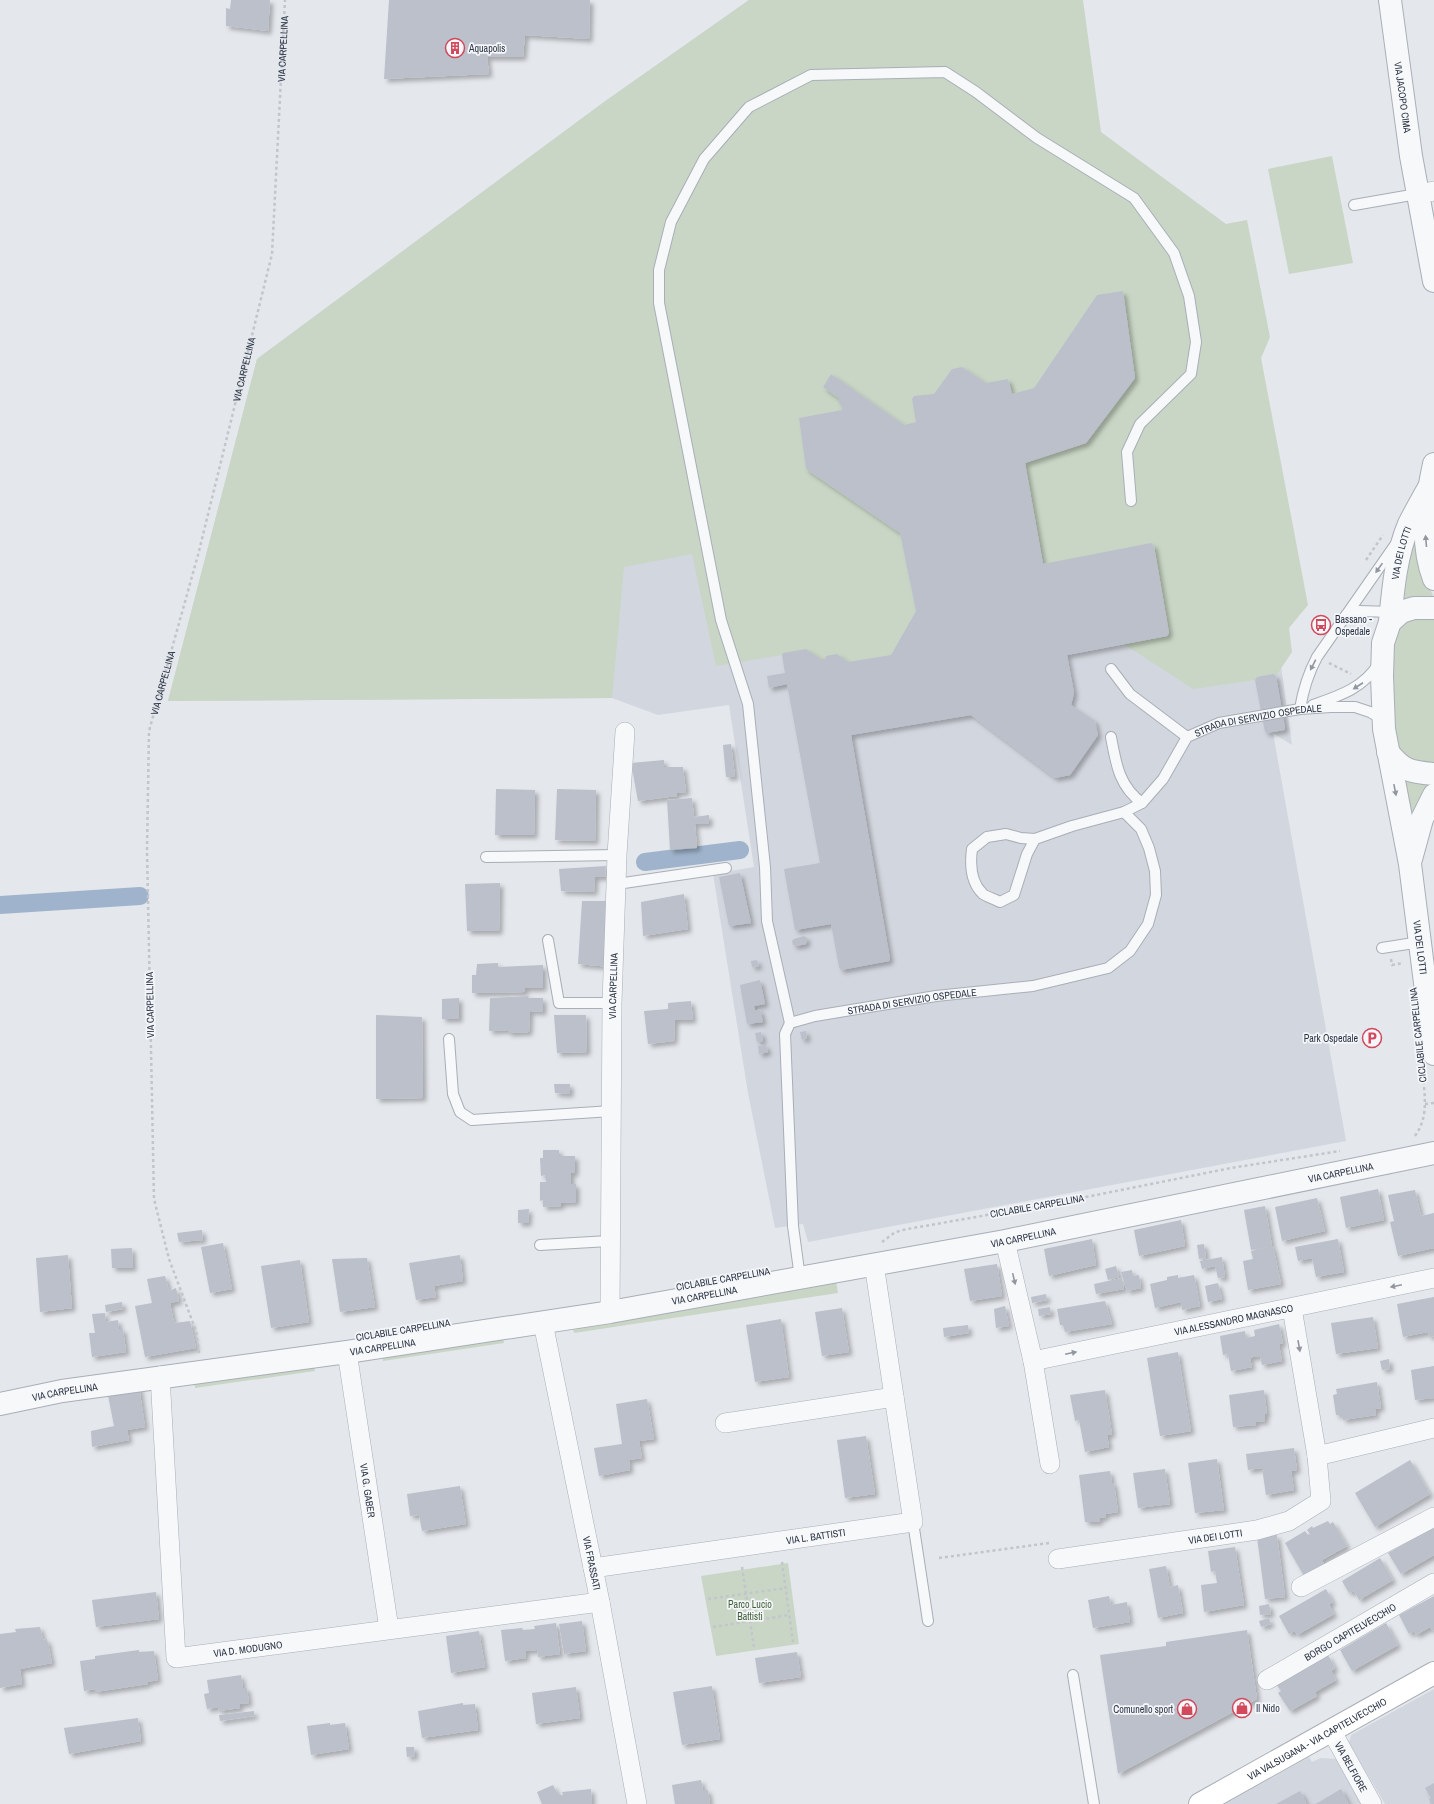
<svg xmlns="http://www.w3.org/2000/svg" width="1434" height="1804" font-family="'Archivo Narrow',sans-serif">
<defs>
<filter id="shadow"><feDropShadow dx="3.5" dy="3.5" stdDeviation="2" flood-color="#0004"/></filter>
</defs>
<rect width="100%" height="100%" fill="#e4e7ec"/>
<!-- built -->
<path fill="#d2d6de" d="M749,0H1037L1271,593L1292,745L1273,733L1346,1141L808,1242L803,1224L775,1228L748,1093L713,874L754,867L729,705L658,715L612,698L168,701L257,359L604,102Z
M1434,1689V1804H1385L1349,1743L1351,1735Z
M1309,1757L1312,1762L1321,1758L1337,1759L1364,1804H1225Z"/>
<!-- green -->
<path fill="#c9d6c5" d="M749,0H1083L1101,132L1226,224L1247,220L1270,337L1261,358L1308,605L1289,628L1292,652L1276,676L1273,674L1257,677L1255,680L1193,689L1124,644L1167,636L1169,633L1154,546L1043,564L1025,463L1086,443L1135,378L1123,291L1097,295L1034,388L1012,394L1008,379L986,383L962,367L952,369L934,394L913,396L912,399L916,422L904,425L831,374L823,387L840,399L838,402L841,404L842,410L799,418L806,469L900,533L916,611L891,655L848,662L837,654L826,656L825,659H821L806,649L784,653L782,655L716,666L692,554L624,567L612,698L168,701L257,359L604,102Z
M1332,156L1353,263L1289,274L1268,169Z
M1419,523L1427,582L1434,598L1420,596L1401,600L1402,584Z
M1434,617V762C1422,763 1405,761 1398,750C1387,731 1389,651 1398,631C1400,626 1406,622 1410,618Z
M1401,775L1434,780L1422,797L1409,834Z
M836,1280L838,1293L574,1333L573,1329Z
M503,1339L504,1343L383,1361V1356Z
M314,1367L315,1371L195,1388L194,1381Z
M788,1563L799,1644L716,1656L701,1576Z"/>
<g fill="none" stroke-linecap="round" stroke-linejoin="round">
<!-- canal -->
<path stroke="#9fb4cc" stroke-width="18" d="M645,862L740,850
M0,905L140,896"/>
</g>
<!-- building -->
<path fill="#bbc0ca" filter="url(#shadow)" d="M231,0H270L268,31L226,26V8L230,9Z
M389,0H590L589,39L525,35L523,57H487L489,74L384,79Z
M1123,291L1135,378L1086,443L1025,463L1043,564L1151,543L1154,546L1169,633L1167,636L1067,655L1074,693L1071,705L1095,721L1098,735L1070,775L1055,778L971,715L851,735L890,959L889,961L841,970L839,967L831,924L795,930L784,869L820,863L787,684L769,688L767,676L785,673L782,655L783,653L806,649L821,659H825L826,656L837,654L848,662L891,655L916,611L900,533L806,469L799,418L842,410L841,404L838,403L840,399L823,387L831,374L904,425L916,422L912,399L914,396L934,394L952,369L962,367L986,383L1008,379L1012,394L1034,388L1097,295Z
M1273,674L1276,676L1285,728L1284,730L1267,733L1265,732L1255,680L1257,677Z
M731,744L735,777H726L723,745Z
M664,760V767H683L686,792L676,793L677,796L638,801L631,763Z
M496,789L535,790L534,835H495Z
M557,789L596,790L595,841L555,840Z
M692,798L694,817L709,815V824H695L697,848L670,850L667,800Z
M606,866L605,877H595L594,892L561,891L559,869Z
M740,873L751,923L729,926L719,877Z
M500,883L499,931H467L465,884Z
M684,894L688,929L643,936L641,902Z
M582,901H614L611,967L578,964Z
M804,936L807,938L806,944L796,946L793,945L792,941L794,939Z
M757,960L759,966L752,967L751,961Z
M498,963V967L543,965V988H525V992L472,993V975H476L477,964Z
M760,980L765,1004L754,1006L755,1011L760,1009L763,1022L747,1024L740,985Z
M529,996L528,998H543V1012L530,1011L529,1032L508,1033V1030L489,1031L490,998Z
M459,998V1019H442V999Z
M691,1001L693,1020H675L674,1041L648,1044L644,1011L668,1009V1003Z
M376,1015L422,1017L423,1098L376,1099Z
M554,1015H586L587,1052L557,1053Z
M806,1031L807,1038L802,1040L800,1032Z
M761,1032L763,1041L757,1042L755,1033Z
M766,1045L768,1052L759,1054L758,1046Z
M554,1084H570V1094L555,1093Z
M543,1150H559V1156H575V1173H571V1184H576V1202L561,1203V1206L543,1207V1200L540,1201V1182H546L545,1175L541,1176L540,1158H543Z
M1378,1189L1384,1220L1346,1228L1340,1197Z
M1415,1190L1421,1216L1434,1213V1248L1398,1256L1390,1222L1394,1221L1388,1195Z
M1317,1198L1325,1231L1282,1241L1275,1207Z
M1265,1206L1272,1246L1251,1250L1244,1210Z
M529,1209L528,1223H518V1210Z
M1181,1220L1185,1246L1139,1256L1134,1230Z
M202,1230L203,1240L179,1242L177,1233Z
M1092,1239L1096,1265L1049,1276L1044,1249Z
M1338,1239L1344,1272L1316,1277L1312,1258L1298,1261L1295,1247Z
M223,1243L232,1289L210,1293L201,1247Z
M1204,1244L1206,1258L1199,1259L1197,1245Z
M1273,1246L1281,1284L1248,1290L1243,1261L1253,1259L1251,1251Z
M132,1248L133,1268H112L111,1249Z
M68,1255L72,1308L40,1312L36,1258Z
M460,1255L463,1281L434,1286L436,1297L416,1300L409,1263Z
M1222,1257L1225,1277L1218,1278L1215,1266L1202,1269L1200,1261Z
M367,1258L375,1307L340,1312L332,1259Z
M300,1260L309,1322L271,1328L261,1266Z
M997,1264L1002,1296L970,1301L964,1269Z
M1116,1266L1119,1277L1108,1280L1105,1269Z
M1132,1270L1133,1276L1139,1275L1141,1288L1127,1291L1121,1272Z
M1178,1275V1278L1194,1275L1200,1306L1182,1310L1181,1302L1155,1308L1150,1284L1167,1280V1277Z
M165,1276L169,1291L176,1288L179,1301L170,1303L174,1323L190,1321L196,1348L145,1357L135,1306L152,1303L147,1279Z
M1122,1278L1124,1289L1096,1294L1094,1284Z
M1218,1283L1222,1299L1208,1302L1205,1286Z
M1046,1294L1047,1300L1032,1303L1031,1297Z
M1434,1297V1336L1429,1337L1428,1332L1403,1337L1397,1304Z
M1105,1301L1112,1324L1065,1332L1063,1325H1060L1057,1309Z
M122,1302L123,1309L106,1312L105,1305Z
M1005,1306L1009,1326L996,1328L994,1309Z
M1050,1307L1051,1314L1039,1316L1038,1309Z
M842,1308L849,1352L822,1356L815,1312Z
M105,1313L106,1322L118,1320L119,1329H123L126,1352L92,1357L89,1333H95L92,1314Z
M1373,1317L1378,1348L1336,1354L1331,1323Z
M781,1319L789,1377L755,1382L746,1325Z
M1279,1324L1283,1343L1279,1344L1282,1361L1262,1365L1260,1356L1253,1357L1250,1358L1252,1367L1231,1371L1228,1354L1223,1355L1220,1336L1245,1331L1246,1338L1255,1336L1254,1330Z
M968,1325L969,1333L944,1337L943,1328Z
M1178,1352L1191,1431L1160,1436L1147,1358Z
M1389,1359L1390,1369L1382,1370L1380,1361Z
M1434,1366V1398L1415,1400L1411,1370Z
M1377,1382L1381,1408L1375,1409L1376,1415L1343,1420L1342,1415H1336L1333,1395L1337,1394L1336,1389Z
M139,1386L145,1427L127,1430L129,1440L92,1447L91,1431L114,1426L107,1390Z
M1105,1390L1112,1434L1107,1435L1109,1447L1085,1452L1079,1420L1075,1421L1070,1395Z
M1264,1390L1267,1414H1265V1421L1255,1422L1256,1425L1233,1427L1229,1395Z
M647,1399L654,1439L639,1441L642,1458L629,1460L630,1470L599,1476L594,1448L622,1444L616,1404Z
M866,1436L875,1494L845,1498L837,1440Z
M1294,1448L1297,1470L1291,1471L1294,1490L1266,1495L1262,1468L1248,1470L1246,1454Z
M1217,1459L1224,1510L1195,1513L1188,1463Z
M1410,1460L1430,1494L1375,1527L1355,1493Z
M1165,1469L1170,1504L1138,1508L1133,1473Z
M1110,1471L1112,1483H1114L1118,1512L1105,1514L1106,1517L1099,1518L1100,1522H1085L1079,1475Z
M460,1486L466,1524L422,1531L419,1515L410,1516L407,1494Z
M1328,1521L1330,1524L1333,1522L1347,1546L1322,1560L1324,1564L1304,1576L1285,1543L1305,1531L1308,1535L1310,1534L1307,1530L1312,1526L1313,1528Z
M1434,1527V1555L1401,1574L1388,1553Z
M1277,1535L1285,1597L1265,1599L1257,1537Z
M1235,1547L1244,1605L1204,1612L1201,1585L1217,1583L1215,1571L1211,1572L1208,1551Z
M1380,1558L1393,1580L1359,1600L1354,1591L1349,1593L1342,1581Z
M1166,1566L1170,1587L1178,1585L1183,1613L1158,1618L1149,1569Z
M1326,1589L1333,1602L1329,1604L1334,1614L1297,1635L1295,1631L1289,1634L1279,1616Z
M156,1592L159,1619L96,1627L92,1600Z
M1109,1596L1111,1605L1127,1602L1130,1622L1093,1628L1088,1600Z
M1434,1596V1630L1433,1631L1430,1627L1416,1635L1414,1631L1409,1634L1399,1615Z
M1269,1604L1271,1614L1260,1615L1259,1606Z
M1269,1618L1271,1624L1261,1627L1259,1621Z
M582,1621L586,1651L564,1654L559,1624Z
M556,1623L560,1654L538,1657L537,1650L525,1651L526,1658L505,1661L501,1630L522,1628L523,1630L535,1629L534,1626Z
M1386,1623L1398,1645L1352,1671L1340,1650Z
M40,1627L43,1640L47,1639L52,1663L20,1669L22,1684L0,1688V1634L16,1632L15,1629Z
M1247,1630L1257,1699L1118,1774L1100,1655L1166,1646V1642Z
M479,1631L485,1667L451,1673L446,1636Z
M139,1650V1652L154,1651L158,1680L147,1682L148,1684L95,1692V1689L84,1691L80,1661L95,1659V1656Z
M797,1652L801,1677L759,1683L755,1658Z
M1328,1655L1335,1668L1331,1671L1336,1680L1315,1692L1317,1696L1290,1711L1278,1693L1281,1691L1276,1684Z
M241,1675L243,1688H247L249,1703L240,1704V1708L219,1711L218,1707L207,1709L204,1694L209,1693L207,1680Z
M712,1686L720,1739L682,1745L673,1692Z
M576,1687L580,1718L536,1724L532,1693Z
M463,1703V1705L475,1704L478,1730L422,1738L418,1711Z
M254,1711V1716L220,1721L219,1715Z
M138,1718L141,1741L69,1754L64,1728Z
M330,1723V1725L345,1723L349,1749L311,1755L307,1726Z
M406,1747H414L415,1756L407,1757Z
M701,1780L703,1790H708L710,1804H675L672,1785Z
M1434,1783V1804H1431L1429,1799L1431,1798L1425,1788Z
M553,1785L558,1795H563L562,1792L591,1789L592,1804H542L537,1792Z
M1341,1789L1349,1804H1315L1319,1802Z
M1300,1791L1307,1804H1276Z"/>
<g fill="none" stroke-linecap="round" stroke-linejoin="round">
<defs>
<g id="service">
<path d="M1354,205L1417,194"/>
<path d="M1346,615L1359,611L1393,612"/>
<path d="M1111,669L1130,694L1187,737"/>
<path d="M1313,705C1339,696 1364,688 1379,663"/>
<path d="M1300,709C1303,690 1308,674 1317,657L1395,545"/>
<path d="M1111,737C1116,764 1119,786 1142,803"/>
<path id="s2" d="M1035,839L1027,854L1014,895L1000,902C995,899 987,897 983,894C970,882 970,864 972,849L987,837L1006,834L1021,838L1035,839L1072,826L1124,812L1142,803L1163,779L1187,737L1219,723L1300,709L1331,707H1355L1370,712L1383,720"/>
<path d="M486,857L617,855"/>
<path d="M617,884L726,868"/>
<path d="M548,940L559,1003H612"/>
<path d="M1382,948L1420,942"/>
<path d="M790,1023L767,921L765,867L748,704L721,620L659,303V270L671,222L704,159L749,107L811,75L945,72L976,92L1037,138L1134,198L1174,253L1189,296L1196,342L1191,374L1140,424L1127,452L1131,501"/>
<path d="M449,1039L453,1094L460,1112L472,1120L612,1111"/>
<path d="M540,1245L609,1241"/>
<path id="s3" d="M800,1278L793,1226L785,1034L790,1023L815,1016L936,996L1033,986L1108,968L1130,951L1148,924L1156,895L1155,871L1149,848L1141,829L1124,812"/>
<path d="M913,1522L928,1621"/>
<path d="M1073,1675L1094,1804"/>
</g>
<g id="minor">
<path d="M1417,194L1434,191"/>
<path d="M1005,1241L1033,1361L1050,1464"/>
<path id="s4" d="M610,1312L612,1003L617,855L625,732"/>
<path id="s5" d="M543,1323L600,1602L637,1804"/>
<path id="s6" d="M347,1352L389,1629"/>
<path id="s7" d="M1033,1361L1434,1278"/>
<path id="s8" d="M160,1376L176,1658L600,1602"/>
<path d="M725,1423L894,1397"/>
<path d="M1317,1456L1434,1428"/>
<path id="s9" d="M1058,1559L1257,1530L1289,1521L1321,1501L1317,1456L1292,1308"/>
<path id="s10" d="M593,1568L913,1522L874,1264"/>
<path d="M1301,1587L1434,1517"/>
<path id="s11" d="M1267,1680L1434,1583"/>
<path id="s12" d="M1331,1730L1372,1804"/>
</g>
<g id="tertiary">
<path id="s13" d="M1390,0L1411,156L1434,281"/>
<path d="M1434,464C1426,501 1420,543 1434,579"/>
<path id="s14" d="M1434,608H1414L1401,612L1390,622L1383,643L1382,676L1384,729L1410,864L1434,1054"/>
<path id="s15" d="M1390,622C1393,589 1396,555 1409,524C1415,512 1422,500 1428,489"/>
<path d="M1388,752C1403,771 1410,772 1434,774"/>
<path d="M1411,859L1422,819L1434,795"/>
<path id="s16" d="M0,1404L62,1391L347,1352L610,1312L1005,1241L1434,1153"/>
</g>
<g id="secondary">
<path id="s17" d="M1200,1804L1434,1673"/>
</g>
</defs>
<!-- service casing -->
<use href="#service" stroke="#a9aeb7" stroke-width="12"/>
<!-- minor casing -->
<use href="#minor" stroke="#a9aeb7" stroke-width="20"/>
<!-- tertiary casing -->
<use href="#tertiary" stroke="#a9aeb7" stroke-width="24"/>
<!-- secondary casing -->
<use href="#secondary" stroke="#a9aeb7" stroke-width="24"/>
<!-- path -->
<g stroke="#c2c5cb" stroke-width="2.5" stroke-dasharray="3 3" stroke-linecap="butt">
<path d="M1366,560L1383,535"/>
<path d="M1329,663L1351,674"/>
<path d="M1391,959L1392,965L1403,963"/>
<path d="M1425,1104L1434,1103"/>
<path d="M1415,1136C1430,1115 1424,1092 1422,1068"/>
<path d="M882,1242L894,1233L902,1230L1061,1202L1231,1168L1340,1151"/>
<path id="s1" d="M199,1353L196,1331L169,1259L154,1199L147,850L149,731L198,555L272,254L285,0"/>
<path d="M939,1558L1049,1543"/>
<path d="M782,1562L793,1642"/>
<path d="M742,1567L754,1648"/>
<path d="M708,1599L786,1588"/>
<path d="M713,1627L789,1615"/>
</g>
<!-- service -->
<use href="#service" stroke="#f7f8fa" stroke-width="10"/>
<!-- minor -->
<use href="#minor" stroke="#f7f8fa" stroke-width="19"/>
<!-- tertiary -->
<use href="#tertiary" stroke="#f7f8fa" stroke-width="22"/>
<!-- secondary -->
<use href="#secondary" stroke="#fff" stroke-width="22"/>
</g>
<!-- one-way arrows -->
<defs><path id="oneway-solid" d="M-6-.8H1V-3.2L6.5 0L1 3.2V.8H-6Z"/></defs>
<g fill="#9196a0">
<use href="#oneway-solid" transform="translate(1426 541) rotate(-95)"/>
<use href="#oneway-solid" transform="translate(1379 568) rotate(125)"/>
<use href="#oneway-solid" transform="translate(1313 665) rotate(117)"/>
<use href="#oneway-solid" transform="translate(1358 686) rotate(147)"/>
<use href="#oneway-solid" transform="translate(1395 790) rotate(79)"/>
<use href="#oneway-solid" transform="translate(1014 1279) rotate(77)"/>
<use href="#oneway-solid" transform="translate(1396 1286) rotate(168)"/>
<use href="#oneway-solid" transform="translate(1299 1346) rotate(80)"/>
<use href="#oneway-solid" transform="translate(1071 1353) rotate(-12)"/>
</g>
<!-- icons -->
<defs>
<symbol id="building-ring" viewBox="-11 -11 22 22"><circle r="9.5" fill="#f4f6f9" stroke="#d1495b" stroke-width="1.5"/><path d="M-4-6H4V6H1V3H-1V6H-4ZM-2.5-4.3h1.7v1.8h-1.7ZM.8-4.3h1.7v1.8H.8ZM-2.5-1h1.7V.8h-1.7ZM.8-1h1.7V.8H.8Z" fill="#d1495b"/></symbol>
<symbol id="bus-ring" viewBox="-11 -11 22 22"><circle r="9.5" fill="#f4f6f9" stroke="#d1495b" stroke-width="1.5"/><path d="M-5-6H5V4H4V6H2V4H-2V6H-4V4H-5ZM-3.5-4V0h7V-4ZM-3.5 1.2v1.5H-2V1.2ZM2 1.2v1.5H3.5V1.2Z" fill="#d1495b"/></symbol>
<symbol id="parking-ring" viewBox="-11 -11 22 22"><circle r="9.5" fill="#f4f6f9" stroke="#d1495b" stroke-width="1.5"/><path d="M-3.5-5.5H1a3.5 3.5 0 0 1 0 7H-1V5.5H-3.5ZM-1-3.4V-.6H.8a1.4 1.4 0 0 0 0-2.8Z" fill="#d1495b"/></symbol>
<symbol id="shop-ring" viewBox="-11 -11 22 22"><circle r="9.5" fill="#f4f6f9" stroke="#d1495b" stroke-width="1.5"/><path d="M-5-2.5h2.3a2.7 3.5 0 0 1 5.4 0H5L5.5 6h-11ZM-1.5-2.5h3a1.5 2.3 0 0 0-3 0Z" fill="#d1495b"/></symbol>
</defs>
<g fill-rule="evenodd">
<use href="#building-ring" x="444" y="37" width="22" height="22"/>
<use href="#bus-ring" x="1310" y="614" width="22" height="22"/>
<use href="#parking-ring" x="1361" y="1027" width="22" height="22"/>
<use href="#shop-ring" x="1231" y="1697" width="22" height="22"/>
<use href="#shop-ring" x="1176" y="1698" width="22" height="22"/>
</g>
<g text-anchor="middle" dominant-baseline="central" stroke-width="3.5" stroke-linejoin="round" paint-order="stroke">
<!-- poi labels -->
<g font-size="10" fill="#2b3445" stroke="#f4f6f9" text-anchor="start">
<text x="469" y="48">Aquapolis</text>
<text x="1335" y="619">Bassano -<tspan x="1335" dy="12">Ospedale</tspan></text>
<text x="1358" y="1038" text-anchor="end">Park Ospedale</text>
<text x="1256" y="1708">Il Nido</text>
<text x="1173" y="1709" text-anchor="end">Comunello sport</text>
</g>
<!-- street labels -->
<g font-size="10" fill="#2b3445" stroke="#f4f6f9">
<text stroke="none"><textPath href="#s1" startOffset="1327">VIA CARPELLINA</textPath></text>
<text stroke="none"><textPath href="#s13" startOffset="98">VIA JACOPO CIMA</textPath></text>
<text stroke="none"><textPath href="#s1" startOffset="1003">VIA CARPELLINA</textPath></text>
<text stroke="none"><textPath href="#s15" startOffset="70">VIA DEI LOTTI</textPath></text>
<text stroke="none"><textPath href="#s1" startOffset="679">VIA CARPELLINA</textPath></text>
<text stroke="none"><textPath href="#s2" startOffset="478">STRADA DI SERVIZIO OSPEDALE</textPath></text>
<text stroke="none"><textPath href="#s14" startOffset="378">VIA DEI LOTTI</textPath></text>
<text stroke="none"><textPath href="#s4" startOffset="326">VIA CARPELLINA</textPath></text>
<text stroke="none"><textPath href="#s3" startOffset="381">STRADA DI SERVIZIO OSPEDALE</textPath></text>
<text transform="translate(150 1005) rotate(-91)">VIA CARPELLINA</text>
<text transform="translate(1418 1035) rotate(-96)">CICLABILE CARPELLINA</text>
<text stroke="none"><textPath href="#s16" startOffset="1361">VIA CARPELLINA</textPath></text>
<text transform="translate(1037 1206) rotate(-10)">CICLABILE CARPELLINA</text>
<text stroke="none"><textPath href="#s16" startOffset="1037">VIA CARPELLINA</textPath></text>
<text transform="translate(723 1279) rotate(-10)">CICLABILE CARPELLINA</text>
<text stroke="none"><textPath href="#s16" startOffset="713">VIA CARPELLINA</textPath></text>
<text stroke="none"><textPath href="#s7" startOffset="205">VIA ALESSANDRO MAGNASCO</textPath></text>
<text transform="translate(403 1330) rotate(-9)">CICLABILE CARPELLINA</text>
<text stroke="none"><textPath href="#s16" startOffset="387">VIA CARPELLINA</textPath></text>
<text stroke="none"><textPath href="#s16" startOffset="66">VIA CARPELLINA</textPath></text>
<text stroke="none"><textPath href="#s6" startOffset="140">VIA G. GABER</textPath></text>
<text stroke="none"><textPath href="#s10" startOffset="225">VIA L. BATTISTI</textPath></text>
<text stroke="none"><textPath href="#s9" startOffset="159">VIA DEI LOTTI</textPath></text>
<text stroke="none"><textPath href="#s5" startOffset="245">VIA FRASSATI</textPath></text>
<text stroke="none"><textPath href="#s11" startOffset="96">BORGO CAPITELVECCHIO</textPath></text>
<text stroke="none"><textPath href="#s8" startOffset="355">VIA D. MODUGNO</textPath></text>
<text stroke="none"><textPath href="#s17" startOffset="134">VIA VALSUGANA - VIA CAPITELVECCHIO</textPath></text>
<text stroke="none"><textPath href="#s12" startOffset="42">VIA BELFIORE</textPath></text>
</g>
<!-- park labels -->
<g font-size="10" fill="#3f6138" stroke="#f4f6f9">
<text x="750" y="1604">Parco Lucio<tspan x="750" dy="12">Battisti</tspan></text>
</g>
</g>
</svg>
